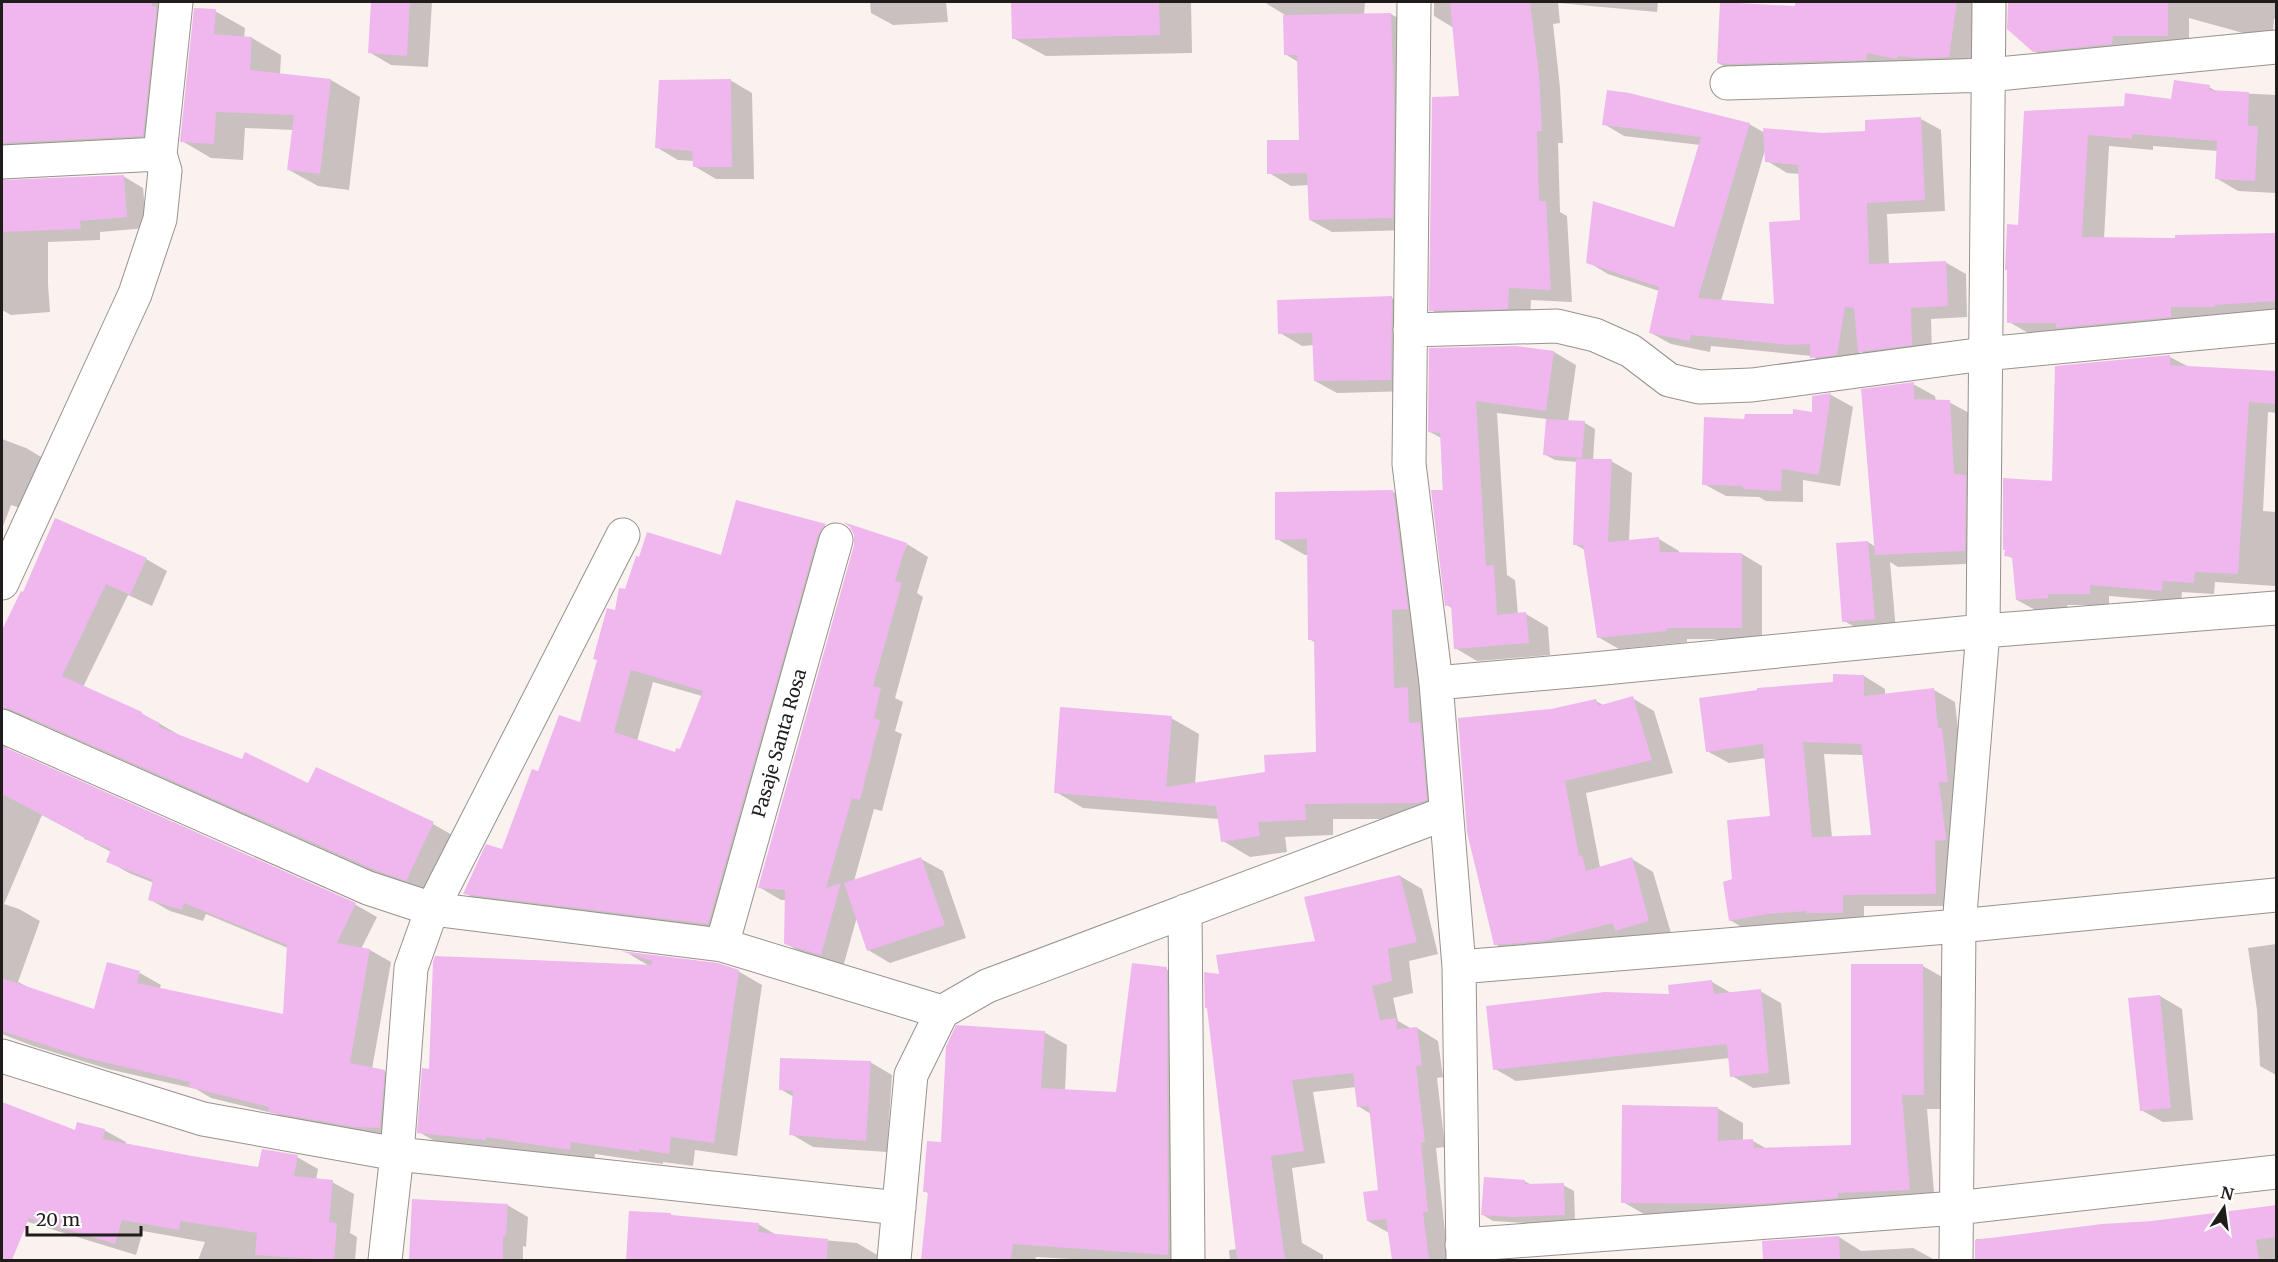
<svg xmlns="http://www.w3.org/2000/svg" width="2278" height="1262" font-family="Merriweather,serif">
<rect width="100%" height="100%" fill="#faf2ef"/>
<!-- shadow -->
<path fill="#0003" fill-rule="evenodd" d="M2,2H170L163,147L3,176L5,182L123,176L143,188L147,228L100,232V240L48,242V284L50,312L11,315L2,310Z
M372,2H432L428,67L391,65L369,52Z
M870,2H946L948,22L893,25L871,13Z
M1012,2H1191L1192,53L1046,56L1013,38Z
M1264,2H1365L1364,15L1391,14L1413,27L1414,230L1332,232L1310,220L1309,185L1291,186L1269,173L1301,141L1298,62L1285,54V15Z
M1434,2H1658L1657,12L1558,3L1560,23L1553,24L1560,88L1563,143H1558L1560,212L1567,216L1572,302L1531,300L1530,320L1453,322L1431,310L1461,98L1454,28L1434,16Z
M1835,2H1979L1970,68L1739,74L1718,63L1796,8L1835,5Z
M2009,2H2276V19H2274L2272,41L2189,18V42L2146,43V47L2056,63L2034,51L2009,28Z
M215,11L245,28L244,38H252L281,55L280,75L331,80L360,97L349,190L318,186L289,170L294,130L245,128L243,160L211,158L182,141Z
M730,80L752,93L754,179H716L694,166V161L678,160L656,147Z
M2209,87L2218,92L2276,95V193L2238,191L2216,178L2218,151L2153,146V150L2109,146L2104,239H2177L2276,235V314L2030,334L2009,322L2020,227L2026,113L2126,107L2173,100Z
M1921,119L1941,130L1945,211L1887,214L1889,265L1945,262L1966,274L1967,317L1931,319L1932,356L1880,363L1860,351L1857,366L1832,369L1812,356L1711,346L1710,352L1671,344L1651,333L1659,291L1608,274L1588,262L1675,229L1700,145L1624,136L1604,124H1749L1765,133L1822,134L1867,132ZM1765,150L1767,161L1787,173L1800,174L1802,221L1775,306L1721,301Z
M1392,298L1414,310L1413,391L1337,393L1315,381L1314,345L1302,346L1280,333Z
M1430,350L1554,352L1576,365L1568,422L1585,423L1595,429L1593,461H1611L1632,473L1629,541L1659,539L1679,551V554H1742L1762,566V639H1687V642L1619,649L1598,637L1585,550L1574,544L1577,462L1555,460L1544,454L1547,419L1497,413L1507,575L1515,580L1518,615L1526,614L1548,627L1550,655L1477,661L1455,648L1452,608L1447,605L1441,438L1430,432Z
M2170,357L2189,367L2276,373V413L2268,412L2263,511L2276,512V586L2215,582L2214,594L2182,592L2181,602L2109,596V605H2067L2068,608L2037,611L2017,600L2014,559L2006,555L2053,483L2056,367Z
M1913,384L1935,396L1936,401L1949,402L1971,414L1987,563L1898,567L1890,562L1896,631L1866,633L1844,621L1868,542L1876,547Z
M1831,395L1853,407L1840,486L1803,480V502L1766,501L1759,497L1726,496L1704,484L1746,421L1814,414L1813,397Z
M2,439L26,448L48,461L29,511L11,505L2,529Z
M1393,492L1421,508L1447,819H1333V835L1285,837L1287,852L1250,857L1223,841L1219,819L1083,808L1056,792L1171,718L1199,734L1195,784L1266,773L1317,754L1316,643L1309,639L1308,555H1305L1277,539Z
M737,502L826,526L848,538L731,936L487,906L465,893L503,851L539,773L581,723L616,612L626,591L722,557ZM653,682L702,696L681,751L676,754L637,741Z
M907,544L928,557L917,593L923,597L895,698L903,702L895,731L902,734L882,811L874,809L854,881L921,859L943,871L966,938L890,963L868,950L857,917L843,967L807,956L785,943L787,900H781L759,887Z
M146,559L167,571L152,606L128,595L83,687L141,713L181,736L309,785L433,824L454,836L428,892L397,882L32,720L23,719L4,740L8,750L356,905L377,917L361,949L370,950L391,962L372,1069L384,1071L405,1083L401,1140L291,1123L276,1114L211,1098L196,1089L108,1069L33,1046L2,1034V637L24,593ZM42,815L111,852L108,861L129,873L154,883L149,899L170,911L203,921L206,914L288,948L284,1016L159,990L161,985L140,973L95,1011L38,992L18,982L40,921L19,909L4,904Z
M1864,676L1885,689V695L1934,690L1955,702L1959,739L1957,906H1864V924L1751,933L1730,920L1734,881L1772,817L1766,758L1729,763L1707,751L1834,683ZM1824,754L1864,755L1872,836L1832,838Z
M1632,698L1654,711L1673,773L1586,793L1600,867L1632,859L1653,872L1671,933L1517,957L1495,944L1552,710L1596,701L1605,706Z
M1400,876L1422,889L1438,954L1409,961L1413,993L1393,998L1398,1021L1412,1029L1417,1028L1438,1041L1443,1077L1437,1078L1445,1147L1436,1148L1448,1260H1393L1389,1233L1368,1221L1380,1191L1371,1114L1358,1106L1356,1087L1313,1092L1325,1163L1292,1168L1302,1243L1323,1255V1260H1230L1229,1250L1237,1249L1208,1009L1206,1008L1220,975L1317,942Z
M2276,944V1075L2260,1066L2257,1010L2248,948Z
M629,954L718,965L738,971L762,985L737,1156L695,1150L693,1166L663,1162V1164L595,1154L594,1163L443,1146L419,1132L430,1070L651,967Z
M1923,966L1949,981V1109H1927L1935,1204L1649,1217L1623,1202L1717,1108L1743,1123V1141H1753L1767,1149L1852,1147Z
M1166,969L1189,982L1192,1260H1090L1036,1257L1035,1260H922L929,1194L925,1191L943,1144L1044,1032L1067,1045L1065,1091L1117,1094Z
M1712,982L1733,994L1760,991L1781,1003L1790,1084L1753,1088L1732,1076L1730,1058L1516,1081L1495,1069Z
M2160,996L2182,1009L2193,1120L2163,1122L2141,1110Z
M870,1062L892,1075L887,1152L813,1147L791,1134L794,1097L780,1089Z
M2,1109L76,1132L104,1130L126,1142L125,1145L259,1168L297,1157L318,1169L316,1180L332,1182L354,1194L350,1233L357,1237L355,1260H198L205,1242L143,1231L136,1255L2,1214Z
M1524,1181L1532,1185H1563L1574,1191L1575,1221L1526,1223L1493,1221L1483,1215Z
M413,1201L507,1205L528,1217L526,1247L523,1246V1260H411Z
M2276,1206V1260H1976V1239L2009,1238L2152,1223Z
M630,1212L670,1214L676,1217L758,1224L778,1236L857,1243L879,1256L878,1260H628Z
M1839,1237L1861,1251L1913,1248L1935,1260H1765L1764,1243Z"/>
<!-- building -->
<path fill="#efb7ed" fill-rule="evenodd" d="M2,2H152V6L157,7L143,136L2,143Z
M371,2H410L407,56L368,53Z
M1011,2H1159L1160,35L1012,39Z
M1450,2H1530L1539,74L1542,131H1537L1539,201H1546L1551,290L1509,288L1508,309L1429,311L1432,97L1459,96Z
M1720,2L1795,6V2H1957L1949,57L1916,58L1898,56L1897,59L1867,53L1866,60L1729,64L1717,63Z
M2008,2H2168V36H2113L2112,44L2033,52L2007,29Z
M194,8L216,9L214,34L252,37L250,70L331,79L320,174L287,170L294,115L216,112L214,144L180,142Z
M1391,13L1394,99L1393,218L1309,220L1307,173L1267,174V140H1299L1297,55H1284L1283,15Z
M731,79L732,167H693L692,151L655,148L659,80Z
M2174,80L2210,85L2209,90L2249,92L2248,126H2258L2255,181L2215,179L2217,141L2132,134V139L2088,135L2082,237L2175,238V235L2277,233V301L2215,305V307H2171V317L2056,328V323H2007V270H2005L2007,224L2018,225L2024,111L2124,106L2125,93L2171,99Z
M1607,90L1629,93L1750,123L1698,298L1774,304L1769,222L1800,220L1798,165L1765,162L1763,128L1822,133L1865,131V120L1921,117L1925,200L1867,203L1869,264L1946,261L1948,306L1911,308L1912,345L1858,352L1854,308L1845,307L1837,355L1810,358V344L1789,345L1691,335L1689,341L1649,333L1659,287L1586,263L1593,201L1674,227L1701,137L1602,125Z
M124,175L127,217L80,221L81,229L2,232V180Z
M1392,296L1391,380L1314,381L1312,333L1278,334L1277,300Z
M1516,346L1554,351L1546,411L1476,401L1486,566L1494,565L1497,615L1526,612L1529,643L1454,649L1451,605L1445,606L1431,490H1443L1440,433L1428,432L1429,348Z
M2170,355V365L2277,371V404L2249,402L2238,574L2195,572L2194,583L2163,581L2162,591L2090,585V594H2048V598L2016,600L2012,557L2004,556L2005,550H2003V478L2052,481L2055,366Z
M1914,382V399L1950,400L1954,474L1966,475L1965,551L1875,555L1861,389Z
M1831,393L1819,475L1782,469L1781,491L1743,489V486L1702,485L1704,417L1744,419L1745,414H1793V409L1812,412V396Z
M1546,419L1585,421L1582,458L1543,455Z
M1576,459H1612L1608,542L1659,537L1660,552L1742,553V628H1667V631L1597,638L1583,545H1573Z
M1393,490L1408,609L1392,610L1394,688L1408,687L1409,723L1420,722L1427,800L1418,803L1305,804L1306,820L1258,822L1260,836L1221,842L1216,806L1054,793L1060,707L1172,716L1166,787L1265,772L1264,755L1316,752L1314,640H1308L1307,539L1275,540V492Z
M736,500L826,524L818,535L708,924L463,894L486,844L502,849L532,769L538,771L559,715L580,722L597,660L593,659L607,608L615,610L619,588L625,589L636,556L639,557L647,532L721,555ZM631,670L703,691L680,749L676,748L675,752L614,732Z
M55,518L147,558L130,595L106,584L62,676L142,712L141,714L160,723L159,727L242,759L245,752L308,783L316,767L434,822L406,881L375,870L10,709L2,708V630L21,591L23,592Z
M843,522L907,543L895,581L902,583L873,686L881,688L874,718L880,720L860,800L852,798L826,888L841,883L821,955L784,944L785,890L758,888L854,545V535L850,527Z
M1868,541L1875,619L1842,622L1836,543Z
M1833,674L1864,675V696L1934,688L1938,728H1942L1948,782H1939L1946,840L1935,841L1936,894L1843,895V913H1806V911L1767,914L1729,921L1723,882L1732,879L1727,820L1770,816L1763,744L1706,752L1699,698L1757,690V688L1833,682ZM1803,742L1861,744L1871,835L1812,837Z
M1633,696L1652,760L1565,781L1579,856L1582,855L1586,871L1632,857L1649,921L1615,931L1613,923L1543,941L1494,945L1467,832L1458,718L1551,709L1596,699L1598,706Z
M2,746L356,903L337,943L370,949L350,1063L385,1070L380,1128L355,1127L268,1112L269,1107L189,1087L190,1082L86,1058L2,1031V978L94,1009L107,962L140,971L137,983L283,1014L287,945L184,903L182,910L148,900L153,880L106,862L111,849L84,839V837L2,794Z
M921,857L945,925L867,951L844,883Z
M1400,875L1417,942L1388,949L1392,981L1372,986L1380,1020L1396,1018L1397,1029L1417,1027L1422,1065L1416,1066L1425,1142L1421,1143L1428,1212H1423L1429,1260H1392L1386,1219L1367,1221L1363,1192L1378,1190L1369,1106L1357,1107L1353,1073L1292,1080L1304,1151L1271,1156L1285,1260H1237L1207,1008H1205L1204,972L1219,974L1216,955L1315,941L1304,897Z
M621,951L718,963L739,970L714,1143L671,1137L669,1154L639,1149V1152L571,1142L570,1150L486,1137V1140L417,1133L422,1068L429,1069L433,962L435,956L652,965V961Z
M1132,963L1167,967L1168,1255L1013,1244L1011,1260H921L928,1192H923L927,1141L941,1142L946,1047L956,1025L1045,1031L1041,1088L1116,1092Z
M1851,964H1923L1924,1095H1902L1910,1190L1838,1193V1198L1761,1204L1621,1203L1622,1105L1718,1107V1141L1753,1139L1754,1148L1851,1145Z
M1712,980L1714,994L1761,989L1769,1073L1730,1077L1727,1044L1493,1070L1486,1006L1605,992L1669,994L1668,985Z
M2160,995L2171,1108L2140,1111L2128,998Z
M780,1058L871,1061L866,1141L789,1135L793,1091L779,1090Z
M2,1102L75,1130L77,1122L105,1129L103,1139L192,1156L258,1167L262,1149L298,1155L294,1176L333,1180L329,1222L337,1223L334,1260L255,1255L257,1233L180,1221L179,1230L122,1220L115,1244L29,1218L12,1260H2Z
M1484,1177L1525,1180V1184L1564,1183L1565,1215L1514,1217L1481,1215Z
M412,1199L508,1204L506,1236H503V1260H409Z
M2277,1205V1237L2256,1240L2259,1260H1975V1240L2102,1224L2152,1221Z
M629,1211L671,1213V1215L759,1223L758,1232L828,1239L827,1260H626Z
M1839,1236L1840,1260H1763L1762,1241Z"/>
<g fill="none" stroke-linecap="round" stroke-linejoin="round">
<defs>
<path id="minor" d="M1414,2L1409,464L1436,683L1459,967L1463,1260
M1727,83L1988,75L2276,47
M2,162L160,154
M1410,330L1557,326L1595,335L1631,351L1669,380L1699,387L1752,385L1984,354L2276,326
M2,583L135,294L160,219L165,171L160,154L176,2
M1436,683L1594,669L1983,631L2276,608
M2,726L368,888L432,909L722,945L942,1012
M1185,911L1188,1260
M722,945L836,540
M1459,967L1959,926L2276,895
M2,1056L203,1119L397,1154L899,1208
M1462,1245L1956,1208L2276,1172
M385,1260L397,1154L411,968L432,909L623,535
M894,1260L911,1075L942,1012L987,986L1446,813
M1956,1260L1959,926L1983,631L1989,2"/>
</defs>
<!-- minor casing -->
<use href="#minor" stroke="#99918e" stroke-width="35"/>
<!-- minor -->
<use href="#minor" stroke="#fff" stroke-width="33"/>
</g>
<g text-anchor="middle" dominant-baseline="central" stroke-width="5" stroke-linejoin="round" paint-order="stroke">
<!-- street labels -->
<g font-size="18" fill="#1f1c1b" stroke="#fff">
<text transform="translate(779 743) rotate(-74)">Pasaje Santa Rosa</text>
</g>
</g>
<!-- border -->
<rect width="2278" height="1262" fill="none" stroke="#1f1c1b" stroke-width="6"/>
<!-- north arrow -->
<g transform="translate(2224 1208) rotate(13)" stroke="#ffffff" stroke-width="4.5" paint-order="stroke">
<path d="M0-4.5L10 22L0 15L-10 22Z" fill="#1f1c1b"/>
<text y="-9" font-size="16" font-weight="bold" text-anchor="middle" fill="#1f1c1b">N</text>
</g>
<!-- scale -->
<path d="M27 1226v9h114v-9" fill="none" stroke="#1f1c1b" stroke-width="3"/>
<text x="36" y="1226" font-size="18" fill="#1f1c1b" stroke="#ffffff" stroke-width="4.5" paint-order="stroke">20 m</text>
</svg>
